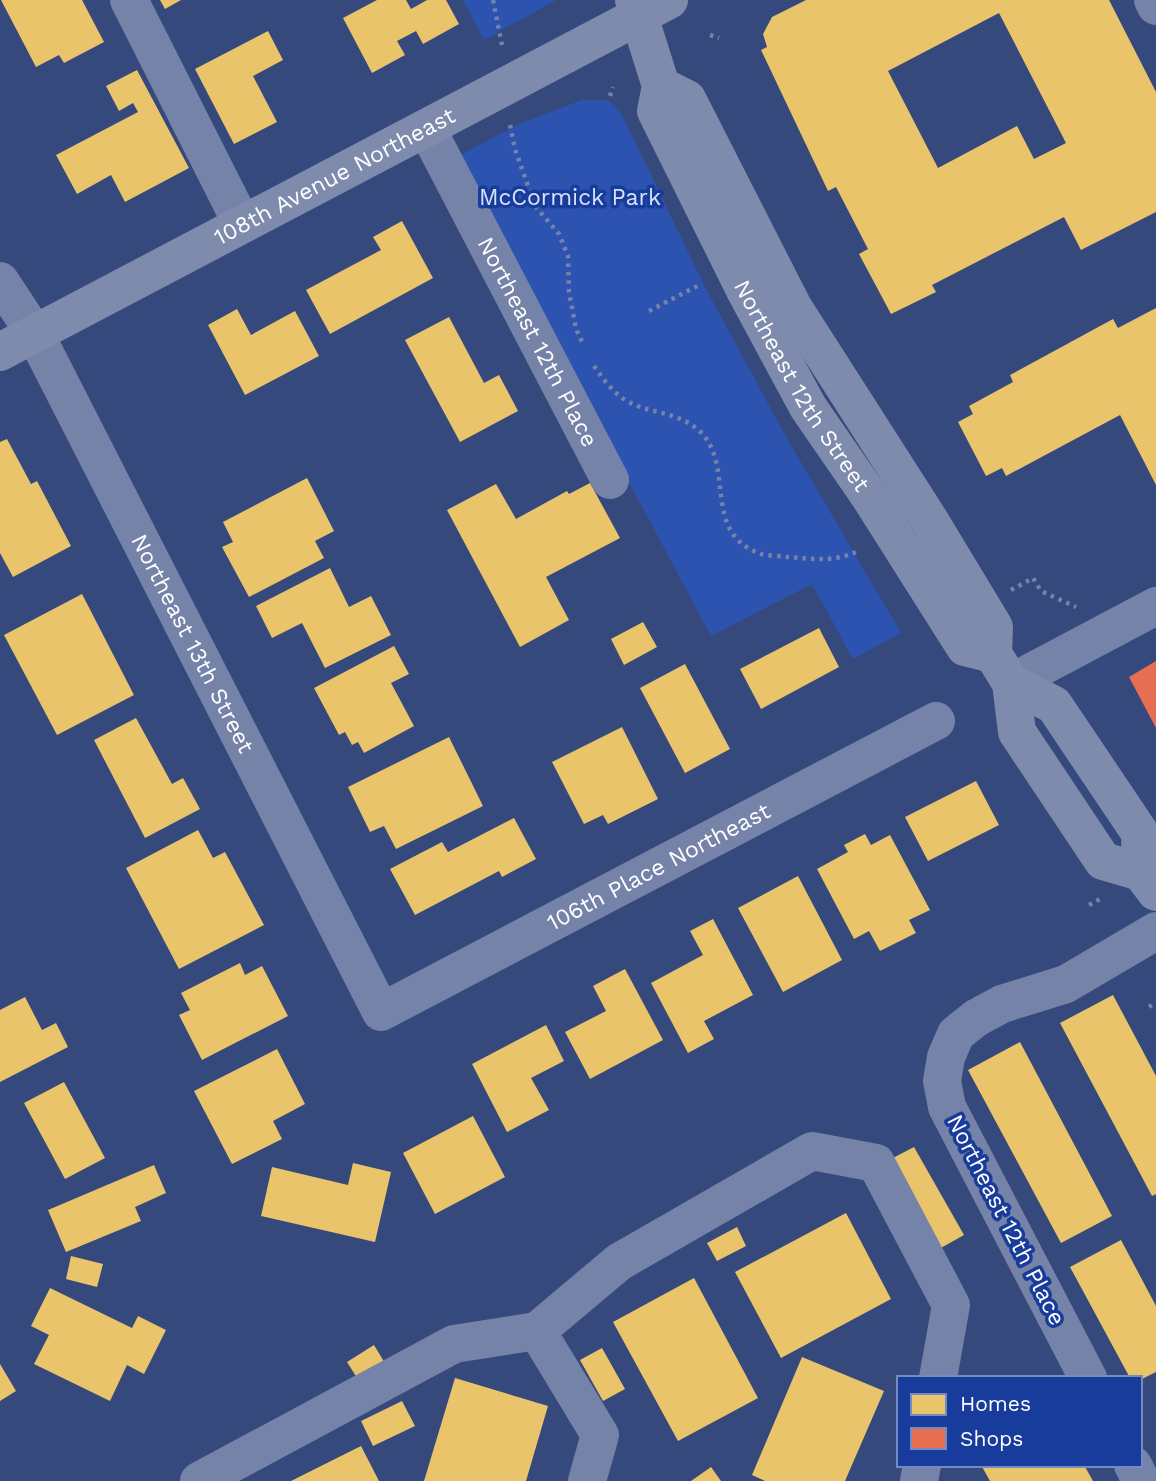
<svg xmlns="http://www.w3.org/2000/svg" width="1156" height="1481" font-family="'Work Sans',sans-serif">
<rect width="100%" height="100%" fill="#36497d"/>
<!-- green -->
<path fill="#2d53b0" d="M463,0H556L484,40Z
M582,100H607L620,111L705,287L785,435L901,633L853,659L812,584L711,636L456,157L522,123Z"/>
<!-- homes -->
<path fill="#e9c46a" fill-rule="evenodd" d="M1,0H82L104,42L64,63L59,55L36,67Z
M160,0H181L165,9Z
M377,0H406L411,9L427,0H446L459,24L423,44L416,31L397,41L405,55L372,73L343,18Z
M806,0H1109L1156,92V212L1081,250L1064,217L932,285L936,292L891,314L859,254L868,249L836,187L828,191L761,50L767,47L763,34L772,17ZM999,13L1066,143L1034,159L1017,126L938,168L888,71Z
M268,31L283,60L253,76L277,122L234,144L195,69Z
M137,70L189,168L125,202L111,175L77,194L56,155L138,112L133,103L119,111L106,86Z
M402,221L433,278L330,334L306,290L381,250L373,237Z
M1156,308V485L1120,415L1006,476L1002,468L986,476L958,422L973,414L969,406L1013,382L1010,375L1113,319L1118,328Z
M237,309L251,335L295,311L319,356L245,395L208,325Z
M449,317L484,383L499,375L518,411L460,442L405,340Z
M7,439L31,484L37,481L71,546L13,577L0,553V442Z
M307,478L334,531L315,541L324,558L249,597L222,547L233,542L223,522Z
M590,483L620,538L546,577L569,620L520,647L447,510L496,484L516,519L567,491L569,494Z
M330,568L349,607L371,596L391,635L325,668L302,623L272,638L256,606Z
M82,594L134,695L57,735L4,635Z
M643,622L657,647L624,665L611,639Z
M819,628L839,667L761,709L740,669Z
M394,646L409,674L391,683L414,726L364,753L358,742L352,745L345,732L339,735L314,688Z
M685,664L730,749L685,773L640,688Z
M136,718L172,784L183,778L200,809L145,838L94,740Z
M622,727L658,799L608,824L603,815L584,824L552,762Z
M449,737L483,806L396,849L384,826L370,832L348,787Z
M976,781L999,825L928,861L905,817Z
M514,818L536,859L502,877L499,871L415,915L390,869L442,842L448,852Z
M198,830L213,858L225,852L264,925L179,969L126,868Z
M865,834L871,845L890,835L930,910L909,920L916,933L880,951L869,931L854,939L817,869L848,852L844,845Z
M798,876L842,960L783,992L738,908Z
M713,919L753,995L704,1021L714,1039L688,1053L651,983L703,955L690,931Z
M240,963L245,975L262,966L288,1016L202,1060L179,1015L190,1010L181,993Z
M625,969L663,1040L590,1079L565,1032L606,1011L593,986Z
M1113,995L1156,1076V1194L1152,1196L1060,1023Z
M25,997L42,1030L56,1023L68,1047L0,1082V1010Z
M546,1025L564,1061L531,1078L549,1110L507,1132L472,1064Z
M1020,1042L1112,1216L1061,1243L968,1070Z
M277,1049L305,1104L273,1121L282,1139L232,1164L194,1091Z
M64,1082L105,1158L65,1179L24,1103Z
M473,1116L505,1177L435,1214L403,1153Z
M914,1147L964,1235L939,1249L889,1160Z
M353,1163L391,1172L375,1242L261,1216L272,1167L348,1185Z
M154,1165L166,1193L135,1207L141,1221L66,1252L48,1210Z
M846,1213L891,1299L781,1358L735,1272Z
M737,1227L746,1246L717,1261L707,1243Z
M1121,1240L1156,1306V1372L1140,1380V1378H1130L1070,1267Z
M71,1256L103,1264L97,1287L66,1279Z
M694,1278L758,1398L678,1441L613,1322Z
M50,1288L132,1328L138,1316L166,1330L144,1374L127,1365L110,1401L34,1364L49,1335L31,1326Z
M374,1345L386,1365L359,1381L347,1362Z
M602,1348L625,1389L603,1401L580,1360Z
M802,1357L884,1391L845,1481H765L752,1475Z
M0,1364L16,1391L0,1401Z
M455,1378L548,1406L526,1481H424Z
M402,1401L415,1426L373,1446L361,1421Z
M361,1446L379,1481H291Z
M981,1465H1084L1093,1481H990Z
M711,1467L721,1481H691Z"/>
<!-- shops -->
<path fill="#e76f51" d="M1156,661V728L1129,677Z"/>
<g fill="none" stroke-linecap="round" stroke-linejoin="round">
<!-- path -->
<path stroke="#7683a8" stroke-width="4.5" stroke-dasharray="3.5 5" stroke-linecap="butt" d="M493,0L502,45
M710,35L719,38
M610,96L613,87
M510,125L515,149L535,206L559,234L568,256L569,292L576,329L584,346
M649,311L701,284
M594,366C604,380 613,393 627,401C650,414 674,411 696,428C739,462 698,532 761,554C769,556 780,556 788,557C812,559 834,562 856,552
M1011,590L1033,578L1041,591L1076,607
M1089,905L1100,899
M1149,1007L1156,1002"/>
<!-- minor -->
<g stroke="#7683a8" stroke-width="38">
<path d="M129,0L242,224"/>
<path d="M1153,0L1156,6"/>
<path id="s1" d="M427,129L610,480"/>
<path id="s2" d="M0,281L35,334L381,1012L936,721"/>
<path d="M1011,683L1156,606"/>
<path d="M1088,1378L947,1107L942,1081L946,1057L956,1034L976,1018L1002,1004L1066,984L1156,931"/>
<path d="M1133,1465L1141,1481"/>
<path d="M199,1481L454,1344L537,1331"/>
<path d="M587,1481L600,1435L537,1331L619,1262L812,1151L876,1163L951,1305L938,1378"/>
<path d="M919,1481L922,1465"/>
</g>
<!-- major -->
<g stroke="#7e8bad" stroke-width="38">
<path id="s3" d="M634,0L661,86L656,111L746,292L808,407L870,497L965,647L993,654"/>
<path d="M661,86L687,99L793,307L930,521L994,627L993,654L1011,683L1017,732L1103,861L1141,872"/>
<path id="s4" d="M0,352L669,0"/>
<path d="M1011,683L1054,705L1140,833L1141,872L1156,892"/>
</g>
</g>
<g text-anchor="middle" dominant-baseline="central" stroke-width="7" stroke-linejoin="round" paint-order="stroke">
<!-- street labels -->
<g font-size="23" fill="#fff" stroke="#183c9b">
<text stroke="none"><textPath href="#s4" startOffset="378">108th Avenue Northeast</textPath></text>
<text stroke="none"><textPath href="#s1" startOffset="240">Northeast 12th Place</textPath></text>
<text stroke="none"><textPath href="#s3" startOffset="427">Northeast 12th Street</textPath></text>
<text stroke="none"><textPath href="#s2" startOffset="411">Northeast 13th Street</textPath></text>
<text stroke="none"><textPath href="#s2" startOffset="1138">106th Place Northeast</textPath></text>
<text transform="translate(1006 1220) rotate(63)">Northeast 12th Place</text>
</g>
<!-- park labels -->
<g font-size="23" fill="#d6e1fc" stroke="#183c9b">
<text x="570" y="197">McCormick Park</text>
</g>
</g>
<!-- legend -->
<rect x="897" y="1376" width="245" height="91" fill="#183c9b" stroke="#748ac3" stroke-width="2"/>
<rect x="911" y="1394" width="35" height="21" fill="#e9c46a" stroke="#748ac3" stroke-width="2"/>
<text x="960" y="1411" font-size="21" fill="#ffffff">Homes</text>
<rect x="911" y="1428" width="35" height="21" fill="#e76f51" stroke="#748ac3" stroke-width="2"/>
<text x="960" y="1446" font-size="21" fill="#ffffff">Shops</text>
</svg>
